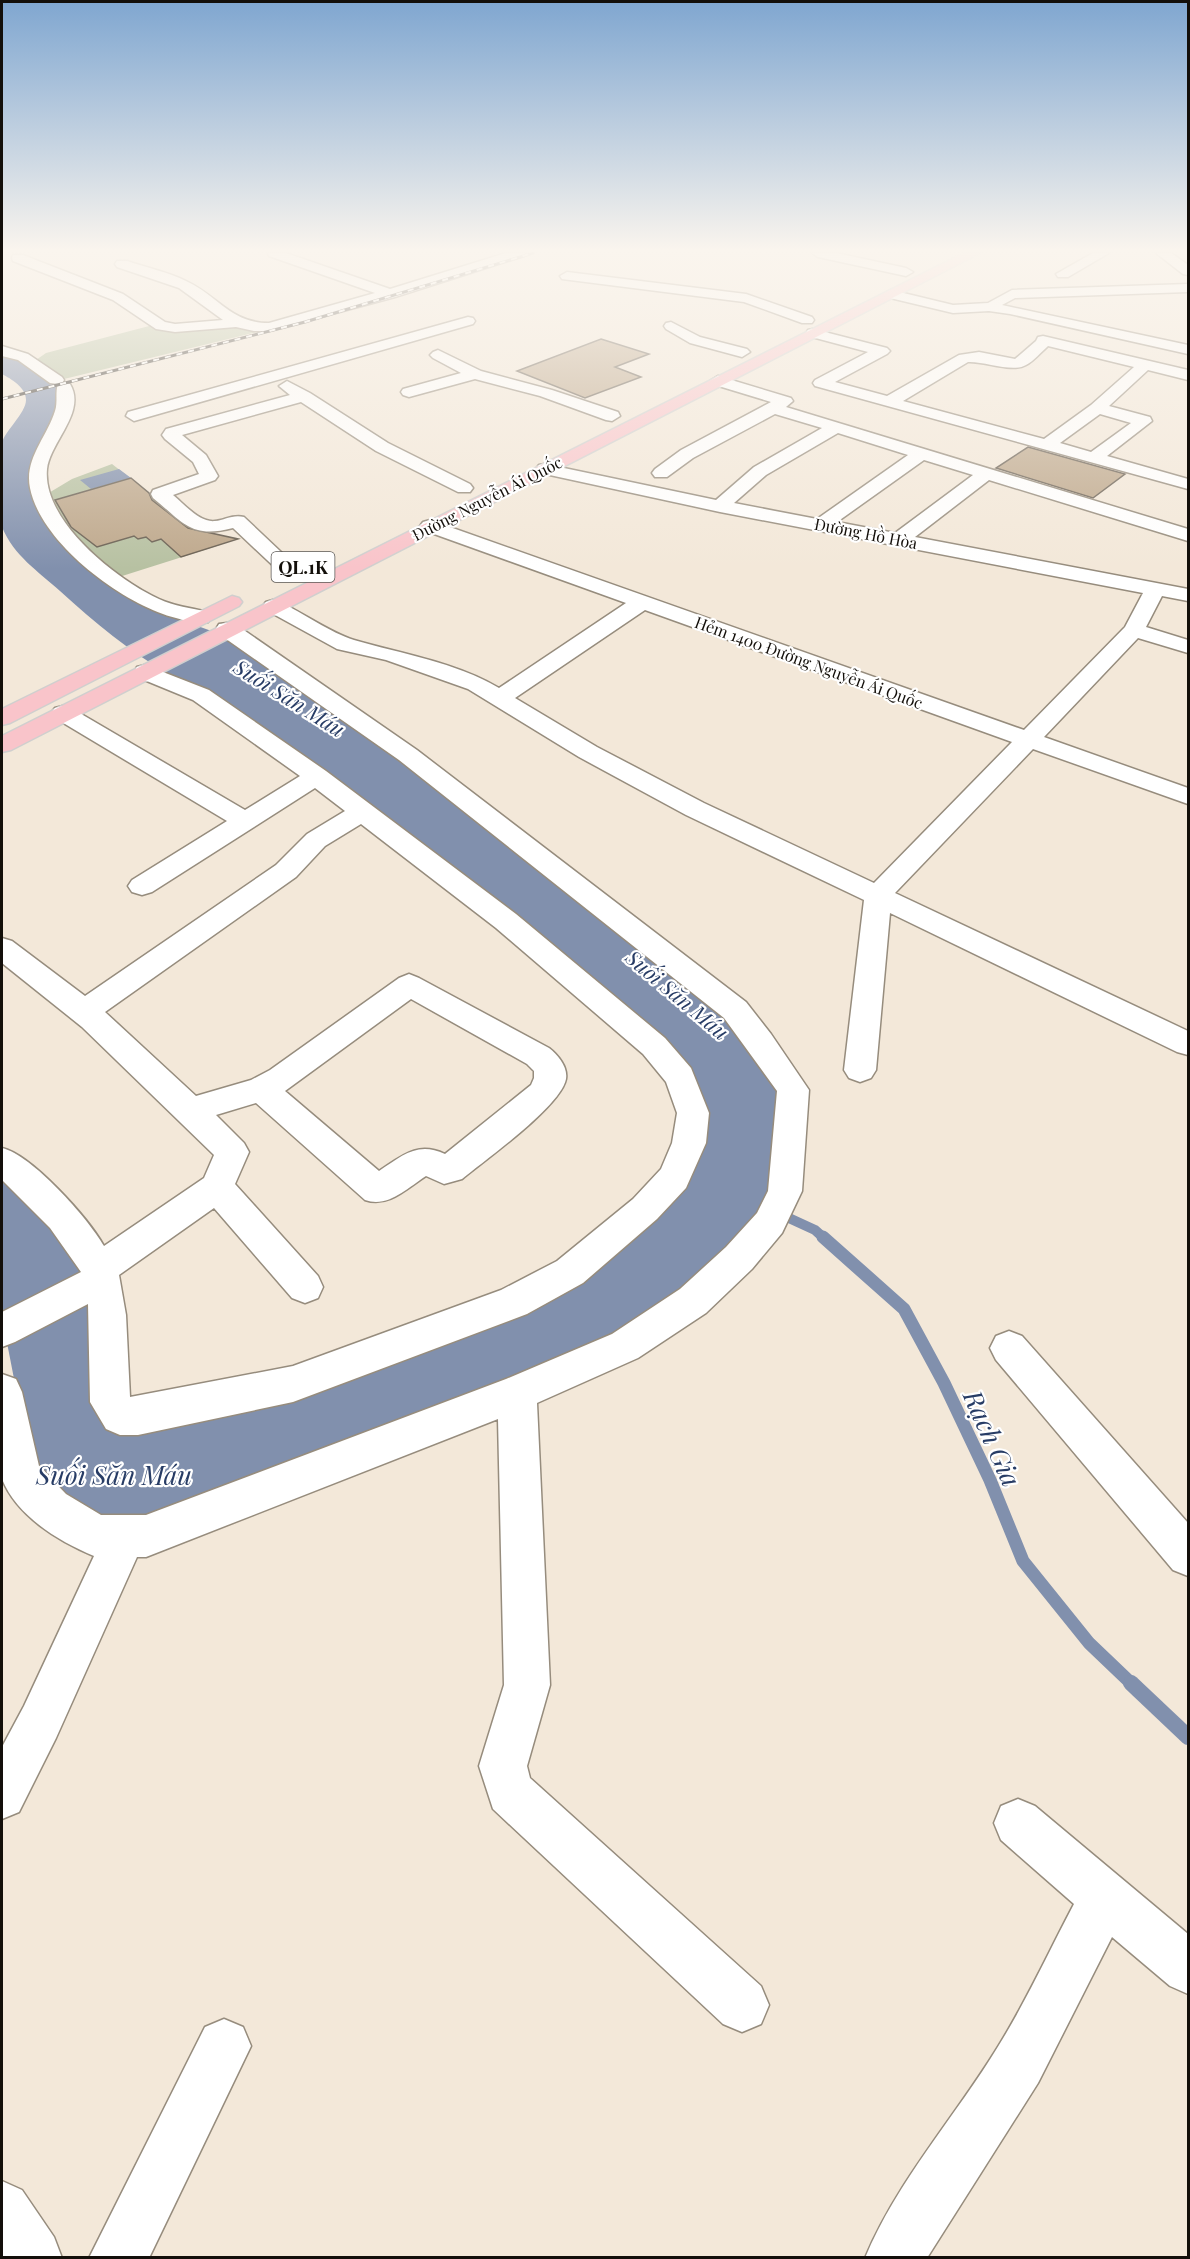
<svg xmlns="http://www.w3.org/2000/svg" width="1190" height="2259" font-family="'Playfair Display',serif">
<rect width="100%" height="100%" fill="#f3e8d9"/>
<!-- green -->
<path fill="#b7c1a2" d="M153,325C177,337 206,322 232,325C248,327 251,330 269,329L64,379L36,360L46,353Z
M112,464L194,528L202,531L220,545L119,577L70,532L47,494L72,479Z"/>
<!-- water -->
<path fill="#8190ad" d="M2,354C19,359 52,375 60,391L35,501L42,518L56,535L107,584L145,607L217,633L379,744L726,1015L780,1091L772,1186L757,1218L682,1291L622,1333L512,1380L149,1519L104,1521L65,1499L36,1467L16,1389L2,1317V1178L51,1225L86,1275L108,1427L518,1313L686,1181L690,1073L170,675C129,651 95,623 60,591C38,571 14,556 2,527C2,504 0,465 2,443C4,432 26,413 26,400C26,387 11,379 2,374Z
M119,469L131,478L91,489L80,480Z"/>
<g fill="none" stroke-linecap="round" stroke-linejoin="round">
<!-- stream-far2 -->
<path stroke="#8190ad" stroke-width="10" d="M778,1213L815,1230L825,1239"/>
<!-- stream-far1 -->
<path stroke="#8190ad" stroke-width="13" d="M823,1237L904,1309L944,1383L990,1480L1023,1561L1089,1643L1133,1685"/>
<!-- stream -->
<path stroke="#8190ad" stroke-width="16" d="M1131,1683L1188,1737"/>
</g>
<!-- building -->
<path fill="#bea88c" stroke="#6b6154" stroke-width="1.5" d="M601,339L649,354L615,367L641,377L585,398L517,371Z
M1028,447L1125,474L1093,498L996,468Z
M131,478L149,493L152,500L188,528L238,539L181,557L161,539L152,542L146,537L138,539L134,536L97,547L71,527L55,500Z"/>
<g fill="none" stroke-linecap="round" stroke-linejoin="round">
<defs>
<path id="minor" d="M268,253H286L390,289L506,253H525L524,256L395,297L269,331H254L236,327L175,332L156,329L113,300L13,261L12,258L13,255H23L123,294L165,322L175,324L223,320L179,288L117,267L115,264L117,261H127C147,268 169,272 188,282C219,297 231,323 269,323L375,293L269,256Z
M812,253H836L906,268L913,272L906,276L818,257Z
M1093,253H1109L1068,277H1058L1056,274Z
M1156,253H1171L1188,265V275L1183,274Z
M567,272L746,294L812,317L814,320L812,323H802L744,302L562,279L560,276Z
M1188,284V292L1015,298L1002,305L1188,345V354L1010,314L989,311L953,313L886,297L884,294L891,290L953,305L988,303L1012,290Z
M468,317L473,318L475,321L473,324L134,421L126,416L128,412Z
M671,322L700,337L747,349L750,352L742,357L690,343L666,329L664,326L666,323Z
M813,329L887,348L890,351L887,354L835,382L887,396L959,355L979,352L1015,359L1036,341L1038,337L1043,336L1188,370V380L1148,370L1109,406L1150,417L1152,421L1107,456L1188,479V489L815,386L813,383L815,380L868,352L808,336L806,333L808,330ZM1048,346L1134,367L1091,405L1044,439L903,401L968,362C984,361 1013,373 1026,365C1034,361 1041,352 1048,346ZM1100,414L1131,423L1091,452L1060,443Z
M2,346L28,354L62,377L64,380L62,383L70,384C87,412 50,442 47,469C42,521 117,580 159,599C174,606 191,608 208,612L211,617L208,622C197,624 187,621 176,618C124,605 41,544 30,488C24,459 47,437 55,411C58,402 55,392 58,384L50,383L18,360L2,356Z
M438,350L481,371L552,390L618,412L620,416L612,421L606,420L540,396L475,379L409,397L403,395L401,392L403,389L461,373L433,358L430,355L433,352Z
M718,376L791,398L793,401L786,407L1188,529V541L989,480L915,537L1188,589V601L1162,596L1146,627L1188,640V653L1138,638L1044,737L1188,788V804L1033,749L895,893L1188,1031V1055L1177,1052L890,913L876,1070L871,1078L860,1082L849,1078L844,1070L864,900L686,815L579,757L468,689L386,660L337,649L266,610L263,606L266,602L273,600L280,602C303,613 331,633 354,640C402,654 455,662 499,688L626,603L423,530L420,526L423,522L430,520L1024,730L1125,627L1143,593L720,512L545,474L539,473L536,469L539,465L545,464L716,500L754,467L822,428L775,414L693,458L667,477H655L652,473L655,469L681,450L771,402L712,384L710,381ZM838,433L908,455L817,519L734,503L766,475ZM924,460L973,475L895,533L837,522ZM645,610L1012,742L874,883L704,803L597,747L515,698Z
M287,381L310,393L388,443L470,484L473,488L470,492H458L376,451L301,402L182,435L206,455L218,476L215,480L173,495C184,504 200,523 215,521C225,520 233,514 244,517L298,568L301,572L298,576H284L233,528C191,539 184,523 153,498L151,494L153,490L199,474L193,462L165,439L162,435L166,429L290,395L279,386Z
M227,623L235,624L417,750L746,1002L771,1034L809,1090L802,1191L782,1233L752,1269L706,1313L638,1358L537,1403L550,1685L527,1766L530,1778L761,1986L769,2005L761,2024L742,2032L723,2024L493,1809L479,1766L504,1685L498,1419L146,1557H137L56,1738L19,1812L2,1819V1747L24,1706L94,1556C58,1541 17,1516 2,1479V1374L16,1379L22,1392L39,1466L66,1494L101,1515H146L506,1379L612,1334L680,1289L726,1247L757,1213L768,1191L777,1091L724,1018L399,760L219,634L216,629L219,624Z
M145,665L209,690L326,771L516,914L665,1038L691,1068L709,1113L706,1143L686,1188L657,1219L583,1283L527,1314L293,1402L138,1435H120L106,1429L90,1402L88,1304L15,1342L2,1347V1312L81,1272L50,1228L2,1180V1148C32,1155 88,1218 104,1246L204,1178L214,1155L82,1027L2,963V938L12,941L85,996L276,865L307,834L345,811L315,788L152,892L142,895L132,892L128,886L132,880L227,821L55,718L51,713L55,708L63,706L71,708L245,810L300,776L193,700L137,677L134,672L137,667ZM361,824L496,928L643,1054L666,1082L677,1113L672,1143L661,1169L633,1199L557,1261L501,1290L293,1366L130,1397L126,1315L119,1275L214,1208L292,1298L305,1303L318,1298L323,1287L318,1276L235,1184L249,1152L244,1143L216,1115L256,1103L365,1200C388,1208 406,1189 426,1176L444,1184L462,1179C485,1160 561,1106 566,1079C568,1067 558,1055 549,1048L419,978L409,974L399,978L270,1070L251,1080L196,1096L105,1012L296,877L325,846ZM411,999L527,1064L534,1071V1078L531,1085L445,1154C417,1141 402,1156 379,1171L285,1091Z
M1009,1331L1022,1336L1188,1523V1576L1173,1570L996,1360L990,1348L996,1336Z
M1018,1799L1035,1806L1188,1934V1994L1170,1986L1112,1937L1038,2083L927,2258H865C897,2181 956,2116 999,2045C1027,2000 1049,1951 1074,1904L1001,1840L994,1823L1001,1806Z
M224,2019L243,2027L251,2046L149,2258H89L205,2027Z
M2,2181L22,2190L54,2237L62,2258H2Z"/>
<path id="major" d="M964,253H980L11,750L2,752V736Z
M232,596L239,598L242,602L239,606L10,723L2,725V709Z"/>
</defs>
<!-- minor casing -->
<use href="#minor" stroke="#968c7d" stroke-width="3"/>
<!-- major casing -->
<use href="#major" stroke="#d0cfce" stroke-width="3"/>
<!-- minor -->
<use href="#minor" fill="#fff" fill-rule="evenodd"/>
<!-- major -->
<use href="#major" fill="#f9c4ca" fill-rule="evenodd"/>
<defs>
<path id="rail" d="M2,399L305,322L533,253"/>
</defs>
<!-- rail casing -->
<use href="#rail" stroke="#423d36" stroke-width="3"/>
<!-- rail -->
<use href="#rail" stroke="#fff" stroke-width="2" stroke-dasharray="6" stroke-linecap="butt"/>
</g>
<!-- sky -->
<linearGradient id="sky" x2="0" y2="1"><stop stop-color="#7fa6d0"/><stop offset="0.44" stop-color="#faf5ee"/><stop offset="1" stop-color="#faf5ee" stop-opacity="0"/></linearGradient>
<rect width="1190" height="569" fill="url(#sky)"/>
<g text-anchor="middle" dominant-baseline="central" stroke-width="4.5" stroke-linejoin="round" paint-order="stroke">
<!-- far-street labels -->
<g font-size="16" fill="#130f0a" stroke="#fff">
<text transform="translate(487 498) rotate(-27)">Đường Nguyễn Ái Quốc</text>
<text transform="translate(866 533) rotate(11)">Đường Hồ Hòa</text>
<text transform="translate(809 662) rotate(20)">Hẻm 1400 Đường Nguyễn Ái Quốc</text>
</g>
<!-- shield labels -->
<rect fill="#fff" stroke="#5a5754" stroke-width="1.5" x="271.5" y="552" width="63" height="30" rx="4.5"/>
<g font-size="18" font-weight="bold" fill="#130f0a">
<text x="303" y="567">QL.1K</text>
</g>
<!-- water labels -->
<g font-size="21" font-style="italic" fill="#273c65" stroke="#fff">
<text transform="translate(290 697) rotate(32)">Suối Săn Máu</text>
<text transform="translate(678 994) rotate(40)">Suối Săn Máu</text>
</g>
<!-- near-water labels -->
<g font-size="26" font-style="italic" fill="#273c65" stroke="#fff">
<text transform="translate(993 1438) rotate(66)">Rạch Gia</text>
<text x="114" y="1474">Suối Săn Máu</text>
</g>
</g>
<!-- border -->
<rect width="1190" height="2259" fill="none" stroke="#130f0a" stroke-width="6"/>
</svg>
